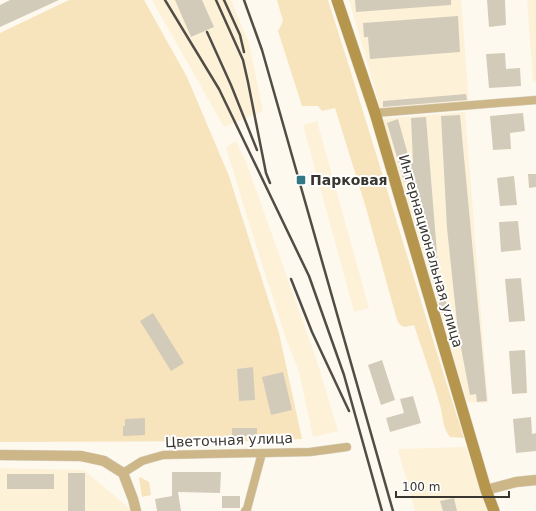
<svg xmlns="http://www.w3.org/2000/svg" width="536" height="511" font-family="'DejaVu Sans',sans-serif">
<rect width="100%" height="100%" fill="#fef9ef"/>
<!-- built -->
<path fill="#fdf1d8" d="M152,0H231L249,43L263,111L224,127Z
M349,0H461L469,103L381,110Z
M527,0H536V82H533Z
M465,112L488,403L467,402L383,119Z
M317,121L369,308L354,312L303,125Z
M236,141L246,162L316,358L338,431L313,437L299,372L286,339L248,220L226,147Z
M466,447L487,511H415L398,449Z
M0,468L84,470L129,508L130,511H0Z"/>
<!-- green -->
<path fill="#f7e4bd" d="M69,0H144L187,77L229,176L279,333L302,439L264,441L0,442V33Z
M277,0H328C375,146 417,292 464,438L450,437C442,428 443,413 439,402C432,376 422,350 414,325L405,327L400,325L397,320L366,208L335,108L322,111L318,106H302L278,31L283,21Z
M140,477L149,482L151,495L142,497L139,478Z"/>
<!-- building -->
<path fill="#d3cbba" d="M10,0H59L0,27V5Z
M175,0H202L214,27L191,37Z
M355,0H451V5L356,12Z
M487,0H505L506,25L489,27Z
M458,16L460,52L370,59L368,37H364L363,23Z
M505,53L506,69L520,68L521,86L489,88L486,54Z
M466,94L467,100L383,107V101Z
M523,113L525,131L510,133L511,149L493,150L490,116Z
M460,115L487,401L477,402L476,394L470,395L458,332L447,228L441,116Z
M426,117L439,278L449,312L442,314L415,216L413,180L404,182L387,123L398,119L410,162H413L411,118Z
M528,174H536V187L529,188Z
M514,176L517,205L500,206L497,178Z
M518,221L521,250L501,252L499,222Z
M521,278L525,321L509,322L505,279Z
M153,313L184,363L171,371L140,321Z
M525,350L527,393L512,394L509,351Z
M382,360L395,400L381,405L368,365Z
M253,367L255,400L239,401L237,369Z
M283,372L292,410L271,415L262,377Z
M413,396L421,423L390,432L386,418L404,413L400,399Z
M531,417L532,434L536,433V451L516,453L513,419Z
M145,418V435L123,436V426H125V419Z
M232,428H257V436H232Z
M172,472H221L220,493L178,492L181,511H157L155,499L172,496Z
M68,473H85V511H68Z
M7,474H54V489H7Z
M222,496H240V508H222Z
M454,498L457,511H443L440,501Z"/>
<g fill="none" stroke-linecap="round" stroke-linejoin="round">
<defs>
<path id="minor" d="M375,113L536,100
M123,473L142,461L163,455L310,452L347,447
M245,511L247,509L262,453"/>
<path id="tertiary" d="M0,455L81,456L104,461L123,473L133,499L136,511
M486,490L516,482L536,480"/>
<path id="secondary" d="M337,0L375,113L486,490L494,511"/>
</defs>
<!-- minor casing -->
<use href="#minor" stroke="#dbd6cc" stroke-width="9"/>
<!-- tertiary casing -->
<use href="#tertiary" stroke="#dbd6cc" stroke-width="11"/>
<!-- secondary casing -->
<use href="#secondary" stroke="#dbd6cc" stroke-width="12"/>
<!-- minor -->
<use href="#minor" stroke="#cdb789" stroke-width="8"/>
<!-- tertiary -->
<use href="#tertiary" stroke="#cdb789" stroke-width="10"/>
<!-- secondary -->
<use href="#secondary" stroke="#b6954c" stroke-width="11"/>
<!-- rail -->
<path stroke="#514d46" stroke-width="2.5" d="M165,0L219,89L309,276L344,375L382,511
M216,0L243,60L248,82L266,173L270,183
M224,0L240,35L244,52
M244,0L262,50L393,511
M207,32L231,85L257,150
M291,279L312,332L349,411"/>
</g>
<!-- markers -->
<rect fill="#327884" stroke="#fff" stroke-width="1.5" x="296" y="175" width="10" height="10" rx="2"/>
<g text-anchor="middle" dominant-baseline="central" stroke-width="4" stroke-linejoin="round" paint-order="stroke">
<!-- poi labels -->
<g font-size="14" font-weight="bold" fill="#39362f" stroke="#fff" text-anchor="start">
<text x="310" y="180">Парковая</text>
</g>
<!-- street labels -->
<g font-size="14" fill="#39362f" stroke="#fff">
<text transform="translate(431 251) rotate(74)">Интернациональная улица</text>
<text transform="translate(229 440) rotate(-2)">Цветочная улица</text>
</g>
</g>
<!-- scale -->
<path d="M396 491v6h113v-6" fill="none" stroke="#39362f" stroke-width="2"/>
<text x="402" y="491" font-size="12" fill="#39362f" stroke="#ffffff" stroke-width="3" paint-order="stroke">100 m</text>
</svg>
